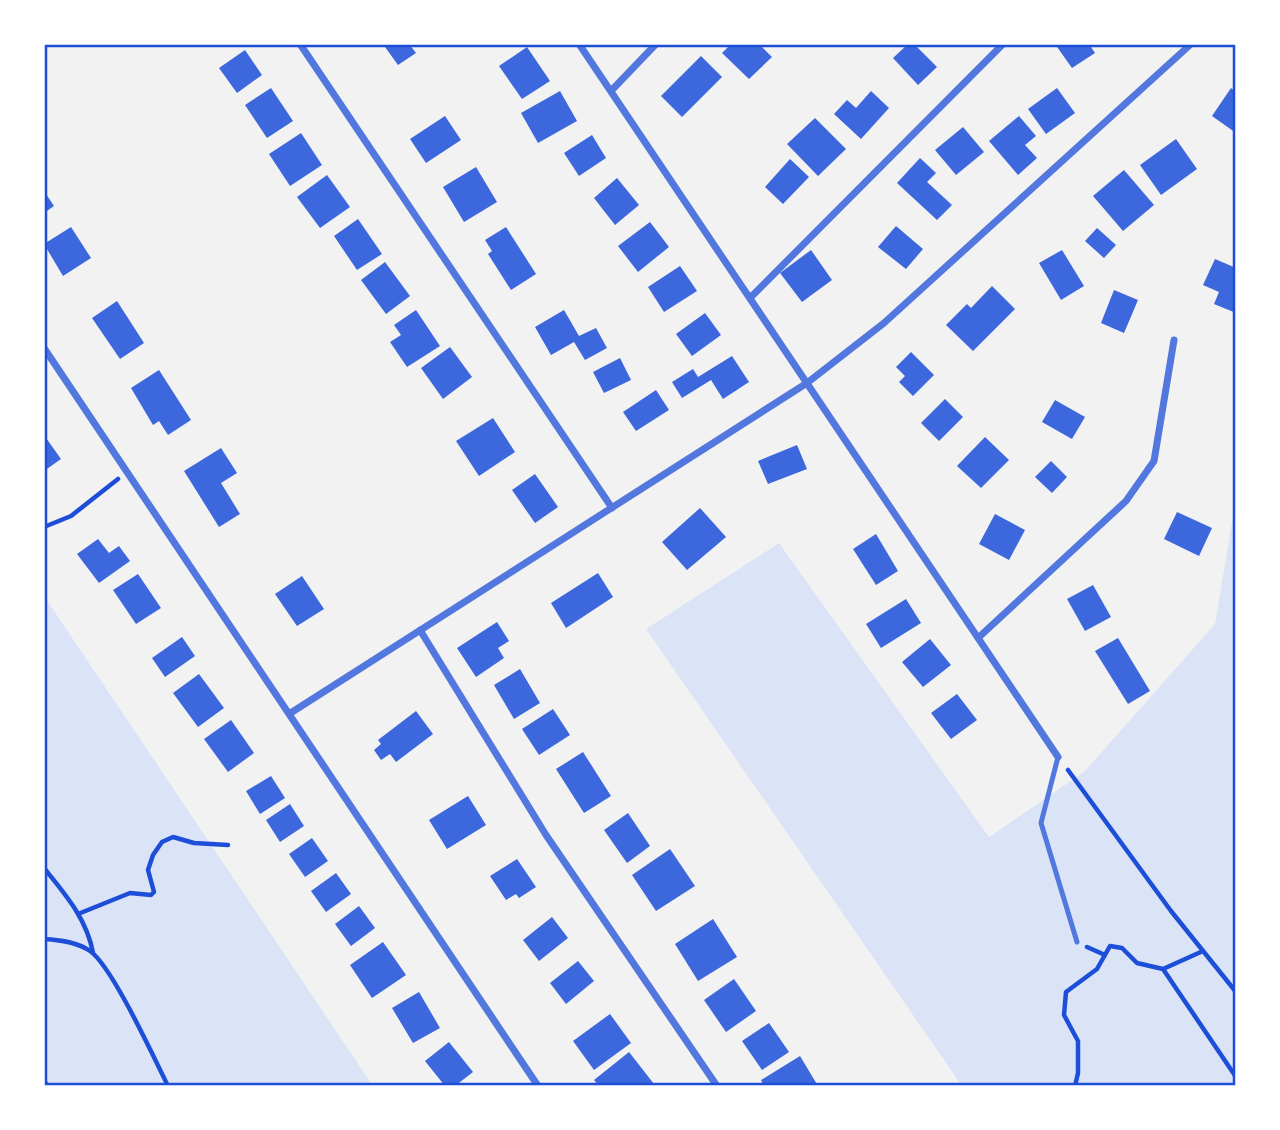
<svg xmlns="http://www.w3.org/2000/svg" width="1280" height="1130" font-family="'Sofia Sans Condensed',sans-serif">
<rect width="100%" height="100%" fill="#f2f2f2"/>
<!-- green -->
<path fill="#dbe4f7" d="M1236,498V1086H962L646,629L779,543L989,837L1084,772L1215,624Z
M44,596L373,1086H44Z"/>
<!-- building -->
<path fill="#3d67dc" d="M389,44H409L416,53L398,65L385,47Z
M731,44H759L772,57L749,79L722,53Z
M908,44H914L937,67L918,85L893,58Z
M1055,44H1089L1095,53L1072,68Z
M527,47L550,81L522,99L499,66Z
M245,50L262,75L237,93L219,68Z
M701,56L722,77L682,117L661,96Z
M271,88L293,121L267,138L245,105Z
M1057,88L1075,113L1046,134L1028,109Z
M1231,88L1236,92V133L1212,116Z
M560,91L577,121L538,143L521,113Z
M871,91L889,108L861,139L834,114L847,100L856,108Z
M445,116L461,140L426,163L410,139Z
M1019,116L1036,136L1025,145L1037,158L1018,175L989,141Z
M815,118L846,149L818,176L787,144Z
M963,127L984,152L956,175L935,150Z
M301,133L322,165L290,186L269,154Z
M592,135L606,158L579,176L564,153Z
M1176,139L1197,169L1161,195L1140,165Z
M920,158L936,173L927,182L952,205L937,220L897,183Z
M790,159L809,177L783,204L765,187Z
M476,167L497,202L464,222L443,187Z
M1124,170L1154,205L1123,231L1093,196Z
M327,175L350,207L320,228L297,197Z
M617,178L639,205L615,225L594,198Z
M44,191L54,206L44,213Z
M358,219L382,254L357,270L334,236Z
M650,222L669,247L638,272L618,246Z
M896,226L923,249L906,269L878,247Z
M71,227L91,258L63,276L44,244Z
M506,227L536,274L511,290L488,254L492,251L485,240Z
M1097,228L1116,245L1104,258L1085,241Z
M811,250L832,280L802,302L780,273Z
M1062,250L1084,286L1061,300L1039,263Z
M1215,259L1236,268V313L1214,304L1219,292L1203,285Z
M385,262L410,296L386,314L361,280Z
M680,266L697,291L664,312L648,287Z
M992,286L1015,309L973,351L946,325L967,304L971,308Z
M1114,290L1138,300L1124,333L1101,323Z
M117,301L144,343L120,359L92,318Z
M416,310L440,346L407,367L390,342L401,335L394,325Z
M564,310L579,336L596,328L607,348L585,360L574,342L551,355L535,327Z
M705,313L721,335L692,356L676,334Z
M450,347L472,377L443,399L421,368Z
M911,352L934,375L913,396L899,382L905,376L896,367Z
M732,356L749,382L723,399L711,380L682,398L672,382L693,369L698,377Z
M620,358L631,380L604,393L593,372Z
M159,370L191,420L168,435L159,421L153,425L131,388Z
M656,390L669,410L636,431L623,412Z
M945,399L963,417L939,441L921,423Z
M1055,400L1085,417L1072,439L1042,422Z
M493,418L515,452L479,476L456,441Z
M44,435L61,459L44,471Z
M985,437L1009,460L981,488L957,466Z
M797,445L807,469L768,484L758,461Z
M221,448L237,473L221,483L240,514L219,527L184,471Z
M1051,461L1067,477L1052,493L1035,477Z
M535,474L558,507L535,523L512,490Z
M700,508L726,537L687,570L662,542Z
M1177,512L1212,528L1199,556L1164,539Z
M995,514L1025,530L1009,560L979,544Z
M876,534L898,571L876,585L853,549Z
M98,539L109,553L119,546L130,561L99,583L77,554Z
M598,573L613,597L566,628L551,603Z
M138,574L161,608L136,624L113,590Z
M302,576L324,609L297,626L275,594Z
M1093,585L1111,617L1085,631L1067,599Z
M906,599L921,623L881,648L866,624Z
M497,622L509,641L498,648L504,658L476,677L457,648Z
M182,637L195,656L165,677L152,658Z
M1118,638L1150,691L1128,704L1095,651Z
M930,639L951,665L923,687L902,662Z
M520,669L540,703L514,719L494,685Z
M199,674L224,708L198,727L173,693Z
M957,694L977,720L951,739L931,713Z
M553,709L570,735L539,755L522,729Z
M416,711L433,734L396,762L390,754L381,760L374,750L381,744L378,740Z
M231,720L254,753L228,772L204,739Z
M583,752L611,796L584,813L556,769Z
M271,776L285,798L260,814L246,791Z
M468,796L486,825L447,849L429,820Z
M290,804L304,826L280,842L266,820Z
M628,813L650,846L627,863L604,830Z
M312,838L328,861L305,877L289,854Z
M670,849L695,886L656,911L632,875Z
M517,859L536,887L519,898L516,894L506,900L490,876Z
M336,873L351,894L326,912L311,891Z
M359,906L375,928L351,946L335,924Z
M552,917L568,938L539,961L523,940Z
M713,919L737,957L698,981L675,944Z
M383,942L406,975L372,998L350,965Z
M578,961L594,981L566,1004L550,983Z
M734,979L756,1011L726,1032L704,1000Z
M419,992L440,1028L413,1043L392,1008Z
M610,1014L631,1043L594,1070L573,1041Z
M769,1023L789,1052L762,1070L742,1041Z
M449,1042L473,1072L455,1086H445L425,1061Z
M629,1052L654,1084L651,1086H599L594,1080Z
M800,1056L818,1086H764L761,1080Z"/>
<g fill="none" stroke-linecap="round" stroke-linejoin="round">
<!-- path -->
<path stroke="#1d4ed8" stroke-width="4.5" d="M44,527L71,516L118,479
M1068,770L1171,911L1236,992
M44,868C65,894 87,919 93,953
M78,914L130,893L151,895L154,892L148,870L153,855L162,842L173,837L194,843L228,845
M44,939C60,940 77,942 90,951C112,966 154,1058 168,1086
M1087,947L1105,955
M1203,951L1163,969L1236,1077
M44,1080L47,1086
M1075,1086L1078,1073V1041L1064,1015L1066,992L1097,969L1110,946L1122,948L1137,963L1163,969"/>
<!-- service -->
<path stroke="#5277de" stroke-width="5" d="M1058,757L1041,823L1077,942"/>
<!-- minor -->
<path stroke="#5277de" stroke-width="7" d="M300,44L612,508
M579,44L1058,757
M611,91L656,44
M750,298L1003,44
M44,348L538,1086
M420,630L546,835L717,1086
M978,638L1126,501L1154,461L1174,340
M289,714L807,383L884,323L1191,44"/>
</g>
<!-- border -->
<rect width="1280" height="1130" fill="none" stroke="#ffffff" stroke-width="91"/>
<rect x="46" y="46" width="1188" height="1038" fill="none" stroke="#1d4ed8" stroke-width="2.5"/>
</svg>
